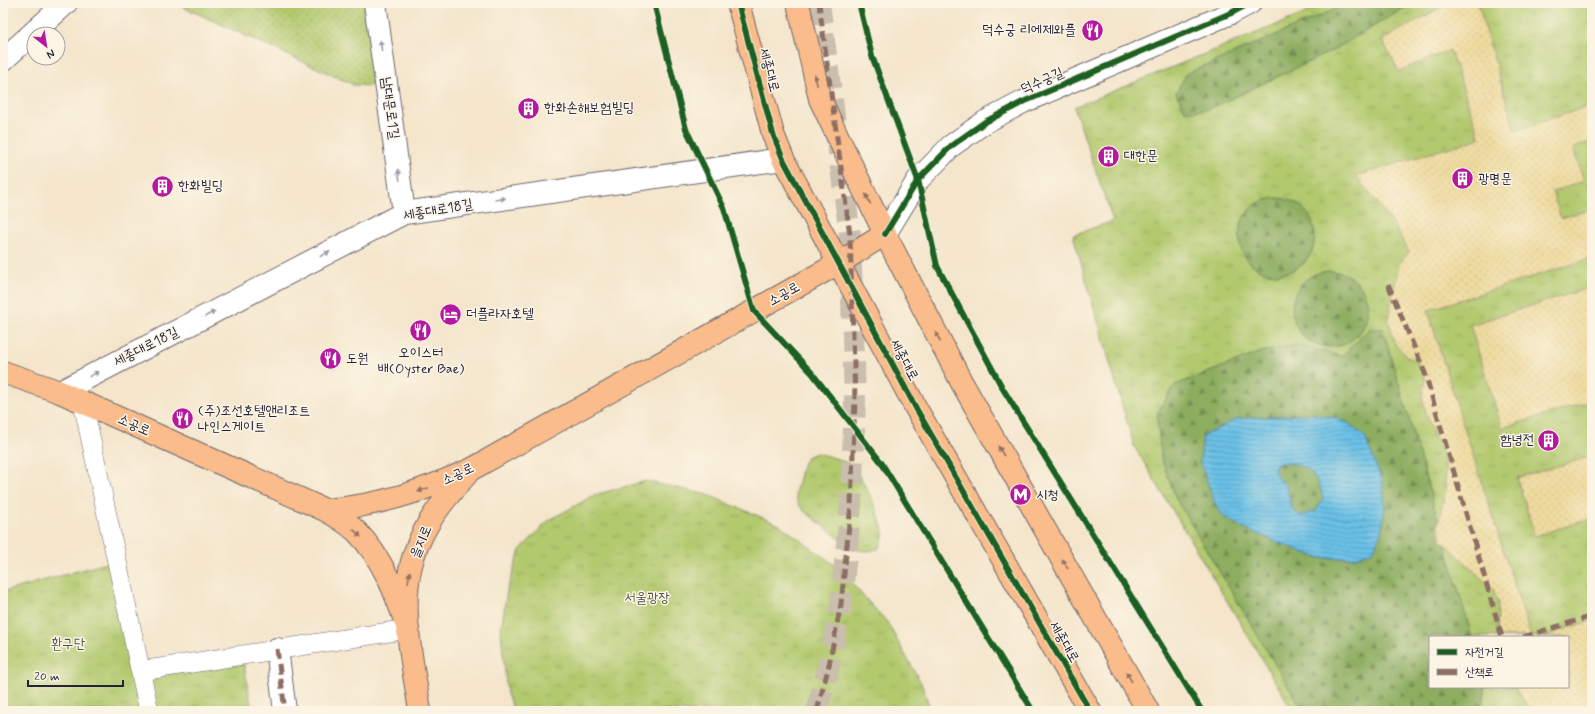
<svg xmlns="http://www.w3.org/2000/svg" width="1595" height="714" font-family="Mynerve,'Poor Story',sans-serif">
<defs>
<pattern id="grass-tufts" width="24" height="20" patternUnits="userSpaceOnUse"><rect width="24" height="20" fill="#b2c96e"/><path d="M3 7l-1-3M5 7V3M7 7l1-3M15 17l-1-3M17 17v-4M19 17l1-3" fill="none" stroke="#99ac60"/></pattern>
<pattern id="forest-firs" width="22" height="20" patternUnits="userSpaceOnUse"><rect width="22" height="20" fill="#8dad61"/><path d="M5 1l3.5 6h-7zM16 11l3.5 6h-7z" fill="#738c51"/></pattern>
<pattern id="sand-dots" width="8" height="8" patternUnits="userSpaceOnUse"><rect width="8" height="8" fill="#eeda9e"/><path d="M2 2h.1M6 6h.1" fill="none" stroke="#ccbb89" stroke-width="1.8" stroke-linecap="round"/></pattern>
<pattern id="garden-dots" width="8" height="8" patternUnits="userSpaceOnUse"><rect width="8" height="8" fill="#b2c96e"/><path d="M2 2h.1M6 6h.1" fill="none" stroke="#99ac60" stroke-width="1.8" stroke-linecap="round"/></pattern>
<pattern id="water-rules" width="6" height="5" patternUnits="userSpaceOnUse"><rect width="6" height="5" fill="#6ac1e7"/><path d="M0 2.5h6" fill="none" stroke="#579cbc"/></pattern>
</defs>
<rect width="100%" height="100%" fill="#fcf5e5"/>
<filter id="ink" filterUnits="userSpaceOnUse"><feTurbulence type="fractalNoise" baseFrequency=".025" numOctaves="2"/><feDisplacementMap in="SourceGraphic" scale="8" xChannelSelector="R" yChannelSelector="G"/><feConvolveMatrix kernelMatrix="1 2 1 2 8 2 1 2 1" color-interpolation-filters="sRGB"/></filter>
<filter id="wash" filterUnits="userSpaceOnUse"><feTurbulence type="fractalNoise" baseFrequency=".012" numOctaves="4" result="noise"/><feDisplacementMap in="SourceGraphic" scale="16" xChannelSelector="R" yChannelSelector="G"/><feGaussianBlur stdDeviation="0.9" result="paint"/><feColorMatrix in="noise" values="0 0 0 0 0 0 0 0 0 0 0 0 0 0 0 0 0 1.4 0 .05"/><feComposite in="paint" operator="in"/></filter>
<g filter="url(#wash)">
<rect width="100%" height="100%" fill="#f4e5cb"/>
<!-- grass -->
<path fill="url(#grass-tufts)" stroke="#6a7654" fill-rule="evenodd" d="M1326,3H1592V711H1293L1134,446L1073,235L1113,221L1074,107L1301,15ZM1430,637H1568V687H1430Z
M817,453C826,456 838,458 846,463C862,472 880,514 883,532C884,539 881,543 878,549L867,551L853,549L804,511L798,503L795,494L802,466L808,456Z
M646,481L708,495L780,525L836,566L887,622L921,683L931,711H514L507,694L501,631L507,590L520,550L548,521L594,495Z
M117,560L141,671L244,664L252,711H3V592Z"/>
<!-- forest -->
<path fill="url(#forest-firs)" stroke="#58684e" d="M1349,3H1413L1330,52L1209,109L1186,112L1176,93L1186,74Z
M1239 236a38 38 0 1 1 76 0a38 38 0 1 1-76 0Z
M1292 309a38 38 0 1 1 76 0a38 38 0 1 1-76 0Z
M1369,329H1383L1472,637H1430V687H1485L1481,711H1303L1176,499L1161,458L1157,413L1175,385L1261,352L1296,345L1342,356Z"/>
<!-- sand -->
<path fill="url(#sand-dots)" stroke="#887e6c" d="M1449,3H1478L1515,131L1592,105V141L1573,148L1584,181L1552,192L1561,218L1592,209V258L1428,310L1446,370L1531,637H1497L1498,604L1493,589L1441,540L1438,524L1445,493V460L1429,422L1422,398L1425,379L1416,360L1407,357L1395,344L1388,318L1399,264L1409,252L1392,222L1356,176L1480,138L1450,50L1399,71L1382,40Z
M1592,287V401L1502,428L1470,325Z
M1592,456V518L1535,536L1517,478Z
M1592,620V711H1531L1514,687H1568V637H1543Z"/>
<!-- garden -->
<path fill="url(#garden-dots)" stroke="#6a7654" d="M174,3H369L376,81L370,86L354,85Z"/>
<!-- water -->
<path fill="url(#water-rules)" stroke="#467291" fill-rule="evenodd" d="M1312,414L1332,417L1348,423L1365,437L1383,483L1385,509L1380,536L1373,551L1353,558H1318L1247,530L1225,518L1216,506L1200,462L1203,436L1237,419ZM1282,463C1308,464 1317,473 1323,498L1316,511L1300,516L1292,509L1286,485L1279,479L1274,471L1276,464Z"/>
</g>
<g filter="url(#ink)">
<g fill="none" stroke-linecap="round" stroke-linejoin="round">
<!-- pedestrian-tunnel -->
<path stroke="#cabeae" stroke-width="22" stroke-dasharray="22 11" stroke-linecap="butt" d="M817,711L829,665L841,604L851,505L855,400L850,235L819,3"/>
<defs>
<path id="service" d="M83,403L149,711
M141,671L408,629"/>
<path id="pedestrian" d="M277,649L285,711"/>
<path id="minor" d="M375,3L404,213
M3,60L66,3
M885,234L918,180L951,146L985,122L1023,102L1231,13L1250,3
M60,392L404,213L783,159"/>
<path id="primary" d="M738,3L773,134L783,159L917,410L1090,711
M798,3L820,99L846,154L885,234L962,383L1148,711
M3,372L60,392L325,510C336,516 347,523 356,531C383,558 396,594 408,629
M325,510C379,506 423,491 472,469L839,263L885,234
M420,711C412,657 395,594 419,542C430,516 448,495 467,474"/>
</defs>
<!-- service casing -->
<use href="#service" stroke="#6c666d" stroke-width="20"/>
<!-- pedestrian casing -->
<use href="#pedestrian" stroke="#6c666d" stroke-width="24"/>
<!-- minor casing -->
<use href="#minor" stroke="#6c666d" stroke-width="24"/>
<!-- primary casing -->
<use href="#primary" stroke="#6c666d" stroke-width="24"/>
<!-- service -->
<use href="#service" stroke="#fff" stroke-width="19"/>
<!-- pedestrian -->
<use href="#pedestrian" stroke="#fff" stroke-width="22"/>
<!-- minor -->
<use href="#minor" stroke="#fff" stroke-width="22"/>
<!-- primary -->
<use href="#primary" stroke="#f9bc8a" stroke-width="22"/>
<!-- quiet -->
<path stroke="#8d6e63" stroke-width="5" stroke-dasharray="10 5" stroke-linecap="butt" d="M1388,284L1425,373L1502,637
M1523,637L1592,616
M277,649L285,711
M817,711L829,665L841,604L851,505L855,400L850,235L819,3"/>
<defs>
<path id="cycleway" d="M654,3L686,129L724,208L754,311L812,373L881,462L1033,711
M738,3L773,134L783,159L917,410L1090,711
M859,3L872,56L918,180L937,266L1003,389L1202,711
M885,234L918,180L951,146L985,122L1023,102L1231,13L1250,3"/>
</defs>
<!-- cycleway casing -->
<use href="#cycleway" stroke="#fcf5e5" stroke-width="8"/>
<!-- cycleway -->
<use href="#cycleway" stroke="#1b5e20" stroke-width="6"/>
</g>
<!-- one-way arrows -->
<defs><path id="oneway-solid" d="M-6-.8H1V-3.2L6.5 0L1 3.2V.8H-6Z"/></defs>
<g fill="#9c9ca7">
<use href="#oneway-solid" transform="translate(381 46) rotate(-98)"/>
<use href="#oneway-solid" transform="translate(399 175) rotate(-98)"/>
<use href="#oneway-solid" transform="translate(500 199) rotate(-8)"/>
<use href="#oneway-solid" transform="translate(325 254) rotate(-27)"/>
<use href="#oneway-solid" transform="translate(210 314) rotate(-27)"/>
<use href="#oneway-solid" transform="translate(94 374) rotate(-27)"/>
</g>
<g fill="#8e6f62">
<use href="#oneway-solid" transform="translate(816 80) rotate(-103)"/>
<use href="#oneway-solid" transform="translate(868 199) rotate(-116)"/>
<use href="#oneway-solid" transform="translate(938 337) rotate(-117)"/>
<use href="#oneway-solid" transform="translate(1001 451) rotate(-120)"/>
<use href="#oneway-solid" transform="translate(423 490) rotate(159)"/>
<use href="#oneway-solid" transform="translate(357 533) rotate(44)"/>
<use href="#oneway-solid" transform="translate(1065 564) rotate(-120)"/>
<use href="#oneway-solid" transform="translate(409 577) rotate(-80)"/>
<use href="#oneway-solid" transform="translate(1129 677) rotate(-120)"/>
</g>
</g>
<!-- icons -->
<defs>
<symbol id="restaurant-disc" viewBox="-11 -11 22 22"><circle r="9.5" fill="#b5179e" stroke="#fcf5e5"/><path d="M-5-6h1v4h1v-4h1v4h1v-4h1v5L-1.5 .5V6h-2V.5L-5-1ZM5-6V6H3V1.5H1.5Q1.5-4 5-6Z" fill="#fff"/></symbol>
<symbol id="building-disc" viewBox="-11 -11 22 22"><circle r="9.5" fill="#b5179e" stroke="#fcf5e5"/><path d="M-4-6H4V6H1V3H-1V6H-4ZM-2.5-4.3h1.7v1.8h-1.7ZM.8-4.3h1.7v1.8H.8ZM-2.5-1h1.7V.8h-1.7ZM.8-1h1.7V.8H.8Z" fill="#fff"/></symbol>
<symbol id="hotel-disc" viewBox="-11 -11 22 22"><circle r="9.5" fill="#b5179e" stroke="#fcf5e5"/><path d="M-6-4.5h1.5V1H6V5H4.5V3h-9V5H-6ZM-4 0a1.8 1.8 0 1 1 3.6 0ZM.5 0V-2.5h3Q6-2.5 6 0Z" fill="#fff"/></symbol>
<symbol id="metro-disc" viewBox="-11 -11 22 22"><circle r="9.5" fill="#b5179e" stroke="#fcf5e5"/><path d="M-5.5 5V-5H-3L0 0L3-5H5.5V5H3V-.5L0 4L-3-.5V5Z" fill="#fff"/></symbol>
</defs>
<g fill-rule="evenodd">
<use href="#restaurant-disc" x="1080" y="18" width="25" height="25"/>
<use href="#building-disc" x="516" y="96" width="25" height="25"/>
<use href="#building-disc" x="1096" y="144" width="25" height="25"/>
<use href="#building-disc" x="1450" y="166" width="25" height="25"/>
<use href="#building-disc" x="150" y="174" width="25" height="25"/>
<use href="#hotel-disc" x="438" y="302" width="25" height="25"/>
<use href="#restaurant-disc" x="408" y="318" width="25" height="25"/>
<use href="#restaurant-disc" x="318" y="346" width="25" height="25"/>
<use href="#restaurant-disc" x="170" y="406" width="25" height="25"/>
<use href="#building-disc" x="1536" y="428" width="25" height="25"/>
<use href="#metro-disc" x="1008" y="482" width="25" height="25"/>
</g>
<g text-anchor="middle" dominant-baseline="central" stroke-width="3" stroke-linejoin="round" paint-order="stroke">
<!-- poi labels -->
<g font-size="14" fill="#22223b" stroke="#fcf5e5" text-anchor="start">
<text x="1076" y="30" text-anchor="end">덕수궁 리에제와플</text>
<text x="544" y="108">한화손해보험빌딩</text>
<text x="1124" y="156">대한문</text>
<text x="1478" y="179">광명문</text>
<text x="178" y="186">한화빌딩</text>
<text x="466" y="314">더플라자호텔</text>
<text x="421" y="353" text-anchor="middle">오이스터<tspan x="421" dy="16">배(Oyster Bae)</tspan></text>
<text x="346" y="359">도원</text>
<text x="198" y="411">(주)조선호텔앤리조트<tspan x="198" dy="16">나인스게이트</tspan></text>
<text x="1534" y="440" text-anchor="end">함녕전</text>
<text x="1036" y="495">시청</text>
</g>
<!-- street labels -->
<g font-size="14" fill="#22223b" stroke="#fcf5e5">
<text transform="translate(769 70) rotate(75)">세종대로</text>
<text transform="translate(1042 81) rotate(-24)">덕수궁길</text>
<text transform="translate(390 108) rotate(82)">남대문로1길</text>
<text transform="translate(438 210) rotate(-10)">세종대로18길</text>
<text transform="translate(784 294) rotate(-29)">소공로</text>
<text transform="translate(146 347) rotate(-27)">세종대로18길</text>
<text transform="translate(904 360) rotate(62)">세종대로</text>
<text transform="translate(134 425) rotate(24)">소공로</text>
<text transform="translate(458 474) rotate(-25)">소공로</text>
<text transform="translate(421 542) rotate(-67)">을지로</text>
<text transform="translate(1064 642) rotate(60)">세종대로</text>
</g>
<!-- park labels -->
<g font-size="14" fill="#4d544a" stroke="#fcf5e5">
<text x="647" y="598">서울광장</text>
<text x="68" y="644">환구단</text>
</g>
</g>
<!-- margin -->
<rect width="1595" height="714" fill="none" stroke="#fcf5e5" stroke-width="16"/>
<!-- legend -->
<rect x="1429" y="636" width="140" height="52" fill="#fcf5e5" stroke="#a5a1a1"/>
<rect x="1437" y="649" width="20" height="6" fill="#1b5e20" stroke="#a5a1a1"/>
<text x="1465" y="656" font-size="12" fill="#22223b">자전거길</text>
<rect x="1437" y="669" width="20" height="6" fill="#8d6e63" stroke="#a5a1a1"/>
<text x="1465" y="676" font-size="12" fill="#22223b">산책로</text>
<!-- north arrow -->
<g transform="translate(46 46) rotate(150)"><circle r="19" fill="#fcf5e5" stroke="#a5a1a1"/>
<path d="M0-3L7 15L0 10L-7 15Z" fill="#b5179e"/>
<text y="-6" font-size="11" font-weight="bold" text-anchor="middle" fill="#22223b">N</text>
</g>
<!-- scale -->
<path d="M28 680v6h95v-6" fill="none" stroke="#22223b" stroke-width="2"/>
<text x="34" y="680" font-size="12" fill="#22223b" stroke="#fcf5e5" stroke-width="3" paint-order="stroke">20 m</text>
</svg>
